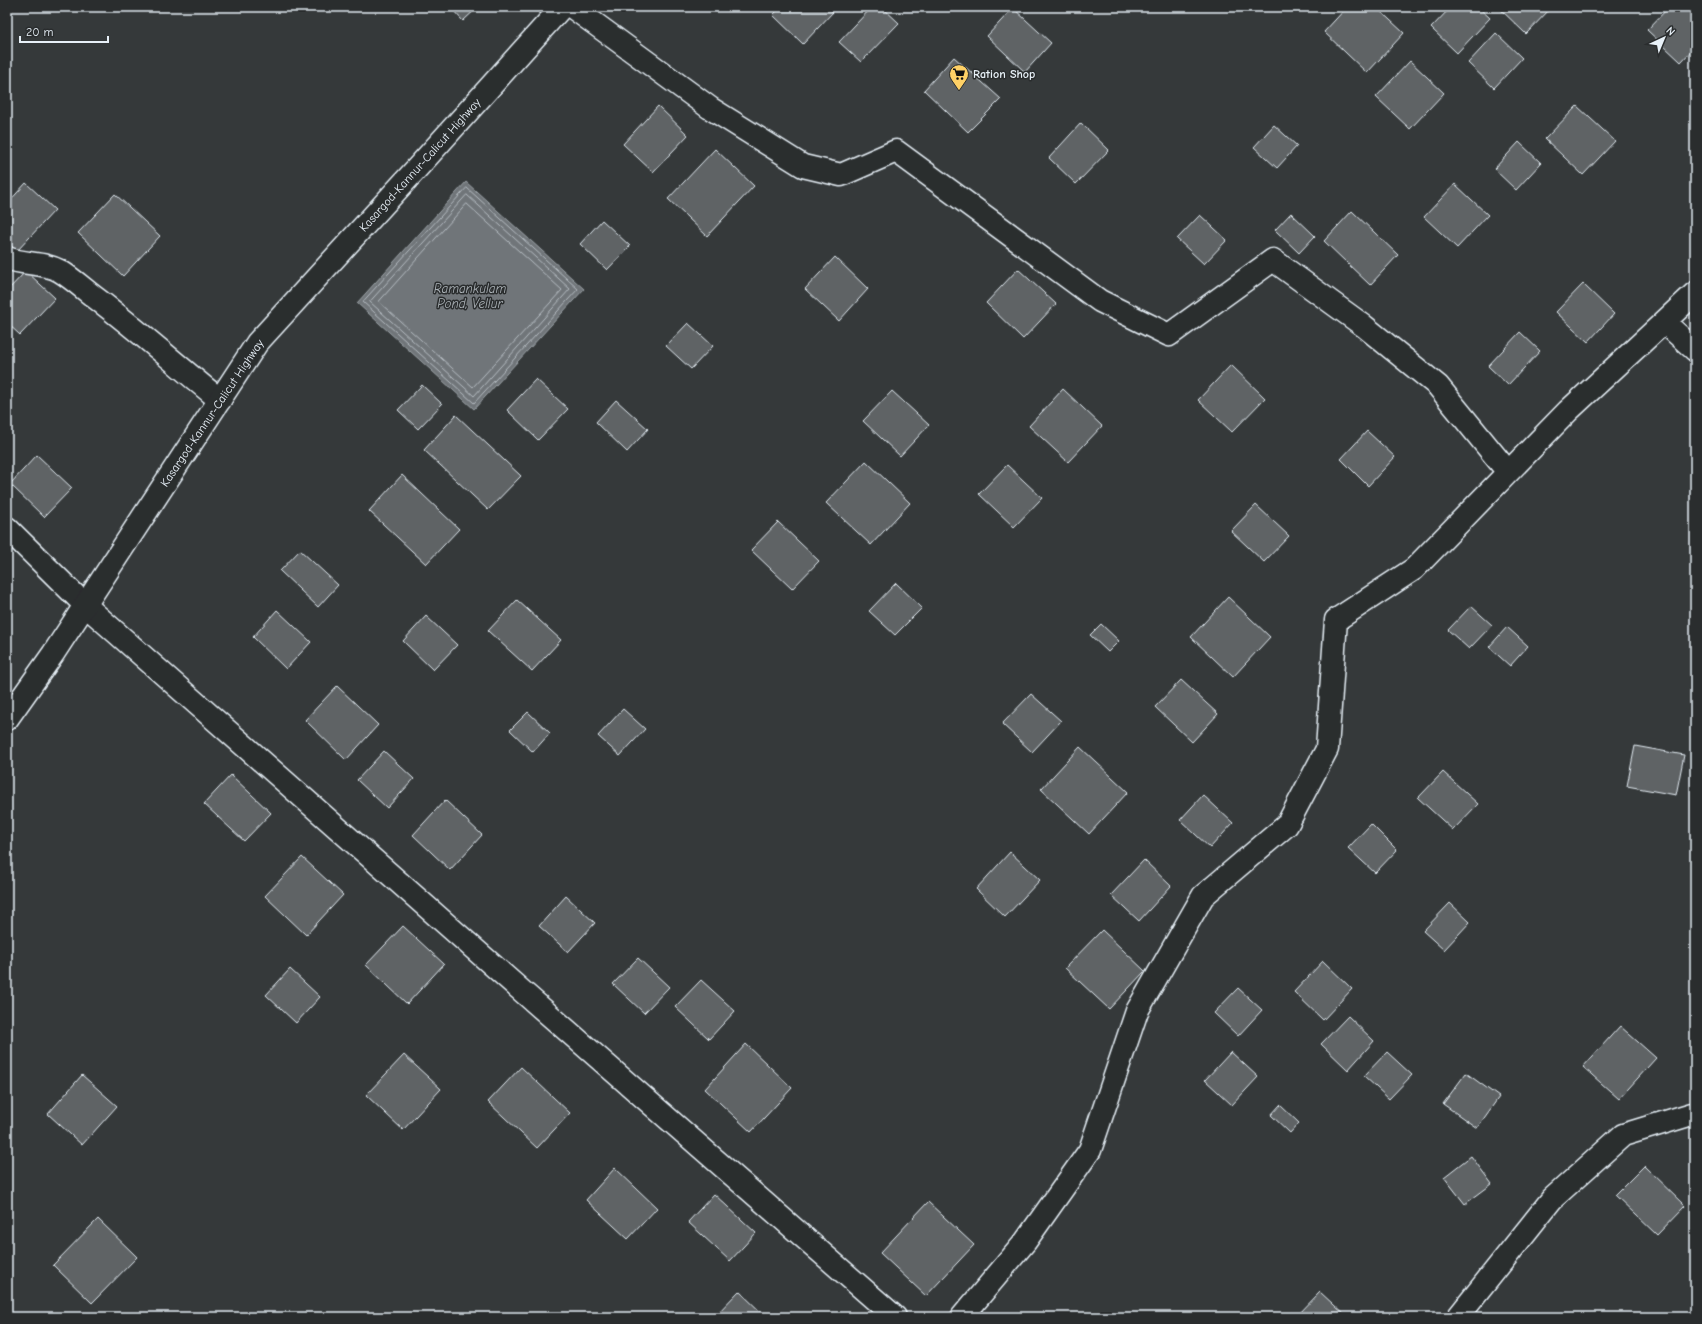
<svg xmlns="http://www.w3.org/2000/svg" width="1702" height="1324" font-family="'Comic Neue',sans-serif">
<rect width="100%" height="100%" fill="#35393a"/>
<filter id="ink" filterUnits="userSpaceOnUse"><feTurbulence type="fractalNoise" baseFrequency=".025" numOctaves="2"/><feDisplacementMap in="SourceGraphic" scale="8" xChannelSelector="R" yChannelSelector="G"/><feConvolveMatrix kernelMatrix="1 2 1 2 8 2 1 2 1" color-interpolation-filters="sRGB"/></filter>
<g filter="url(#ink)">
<!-- water -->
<path fill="#707579" stroke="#a0a7ac" d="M466,182L584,289L474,409L357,303Z"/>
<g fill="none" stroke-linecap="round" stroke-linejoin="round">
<!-- shore -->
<path stroke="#b8bfc5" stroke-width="1" d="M467,188L578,289L474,403L363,302Z
M467,195L570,289L474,396L370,302Z
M467,204L562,290L473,387L379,302Z"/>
</g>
<!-- building -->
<path fill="#5f6365" stroke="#e8f1f8" d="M450,7H478L463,21Z
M781,7H827L833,12L803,44L773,15Z
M872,7H882L899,23L861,62L839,42Z
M1347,7H1376L1404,33L1367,73L1324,32Z
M1451,7H1478L1490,18L1457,53L1431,28Z
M1498,7H1552L1526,34Z
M1669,7H1684L1695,18V47L1681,62L1647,30Z
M1013,8L1051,43L1025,72L987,36Z
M1496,33L1522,58L1494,88L1468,63Z
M954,57L1001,99L968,132L924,90Z
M1410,61L1444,93L1410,129L1376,97Z
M658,106L688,135L653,172L623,144Z
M1577,106L1615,141L1583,175L1545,139Z
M1081,123L1109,150L1076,184L1049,158Z
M1274,125L1297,146L1277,168L1254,147Z
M1519,142L1541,163L1516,190L1494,169Z
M715,149L754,186L707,236L668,199Z
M26,183L55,210L17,251L7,242V204Z
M1455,184L1488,215L1457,248L1424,217Z
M115,194L160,236L123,276L78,233Z
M1352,211L1398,255L1370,285L1324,241Z
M1291,213L1315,236L1299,253L1275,230Z
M1200,215L1227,240L1204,264L1177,239Z
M602,220L630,246L607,270L580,244Z
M835,257L868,289L839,321L805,289Z
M1018,269L1056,304L1023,339L986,303Z
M26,271L55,298L20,335L7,323V291Z
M1583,284L1614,314L1588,342L1556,312Z
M688,323L713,346L691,369L666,346Z
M1520,332L1540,351L1508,385L1488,366Z
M1231,365L1265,398L1232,432L1198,400Z
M536,379L568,409L538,440L507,410Z
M422,385L442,404L418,429L398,410Z
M1063,389L1102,426L1068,462L1029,426Z
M892,391L929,425L900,456L863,421Z
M616,400L648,429L627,452L596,422Z
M456,415L521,476L488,510L424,450Z
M1367,431L1395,457L1368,486L1341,459Z
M37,455L72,488L44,517L10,484Z
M866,461L910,503L871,545L826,503Z
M1007,465L1042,498L1014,527L979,494Z
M402,475L459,529L426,564L369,511Z
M1256,505L1289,536L1264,562L1231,531Z
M778,522L819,561L792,589L751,550Z
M300,550L338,585L318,607L280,571Z
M896,583L922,608L895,635L869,611Z
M1228,597L1270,637L1233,677L1191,637Z
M517,600L561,640L532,671L488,631Z
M1471,606L1492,625L1469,649L1448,630Z
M277,610L311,642L286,669L253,637Z
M426,616L457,645L433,670L403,641Z
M1101,624L1119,641L1108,652L1090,635Z
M1507,627L1528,646L1510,666L1489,647Z
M1181,680L1218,714L1192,742L1155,707Z
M337,686L378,725L346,760L305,720Z
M1031,694L1061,721L1032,752L1002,724Z
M623,709L645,729L620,756L598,736Z
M528,712L550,733L533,752L510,730Z
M1635,746L1684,755L1676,795L1627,786Z
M1080,747L1128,792L1089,834L1041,789Z
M384,751L414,779L387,808L357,780Z
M1443,772L1478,804L1453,830L1418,798Z
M231,775L271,813L244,841L204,804Z
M1203,795L1233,823L1210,848L1180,820Z
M445,800L482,835L450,870L413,835Z
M1371,824L1397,850L1375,873L1348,848Z
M1010,852L1040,880L1005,917L976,889Z
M302,857L343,895L306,935L265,896Z
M1144,860L1171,886L1139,921L1111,895Z
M566,896L595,923L568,952L539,926Z
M1450,903L1470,922L1444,950L1423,931Z
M403,926L444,964L407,1004L366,965Z
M1102,930L1145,971L1109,1009L1065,968Z
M638,958L669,987L644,1013L613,984Z
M1323,961L1352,989L1323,1020L1294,992Z
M290,969L320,997L296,1023L266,995Z
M701,980L735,1011L709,1039L675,1007Z
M1238,988L1262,1010L1238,1036L1214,1013Z
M1348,1016L1374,1041L1348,1070L1321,1044Z
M1620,1026L1656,1058L1619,1099L1583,1067Z
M746,1044L792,1088L751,1132L705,1089Z
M1231,1052L1258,1077L1232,1105L1205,1080Z
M1387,1052L1412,1075L1389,1099L1364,1076Z
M404,1055L441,1089L403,1130L366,1095Z
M521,1067L570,1113L537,1148L488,1102Z
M1466,1073L1499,1097L1477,1128L1443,1104Z
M82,1075L117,1106L82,1145L48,1114Z
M1280,1105L1299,1123L1290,1133L1271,1115Z
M1471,1156L1492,1184L1465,1204L1444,1177Z
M1644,1166L1685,1206L1657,1235L1615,1195Z
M615,1168L657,1208L628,1239L586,1200Z
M714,1194L756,1233L730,1261L688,1222Z
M928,1202L974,1245L926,1296L880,1253Z
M98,1219L137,1257L92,1303L53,1265Z
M739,1291L766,1317H714Z
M1320,1292L1347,1317H1296Z"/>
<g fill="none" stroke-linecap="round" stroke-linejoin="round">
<defs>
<path id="street" d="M572,7L710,108L803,166L841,175L896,151L1100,301L1169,335L1273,260L1364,326L1438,386L1508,472
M7,258C24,265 44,262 60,271C73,279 85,290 97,299C139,331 178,366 220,400
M1695,293L1664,322L1695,350
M7,528L85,605L523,992L895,1317
M962,1317L1025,1242L1090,1150L1137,1011L1203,896L1287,825L1327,749L1336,620L1414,569L1568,411L1664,322
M1458,1317L1552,1199L1623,1135L1692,1114H1695"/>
<path id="highway" d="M7,719L53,654L257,343L418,167L562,7"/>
</defs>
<!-- street casing -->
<use href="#street" stroke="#e8f1f8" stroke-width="25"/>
<!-- highway casing -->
<use href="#highway" stroke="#e8f1f8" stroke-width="25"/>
<!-- street -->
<use href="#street" stroke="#2a2d2e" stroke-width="22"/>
<!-- highway -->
<use href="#highway" stroke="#2a2d2e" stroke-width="22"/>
</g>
</g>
<!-- icons -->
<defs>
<symbol id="supermarket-pin" viewBox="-11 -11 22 30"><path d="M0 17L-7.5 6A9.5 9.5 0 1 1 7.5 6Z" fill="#ffd166" stroke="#2a2d2e"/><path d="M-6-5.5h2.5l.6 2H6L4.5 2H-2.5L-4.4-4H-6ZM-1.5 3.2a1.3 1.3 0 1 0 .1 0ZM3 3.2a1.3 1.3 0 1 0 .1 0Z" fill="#111"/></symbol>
</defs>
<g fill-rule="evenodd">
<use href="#supermarket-pin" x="948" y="63" width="22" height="30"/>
</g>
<g text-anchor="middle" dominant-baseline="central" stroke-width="3" stroke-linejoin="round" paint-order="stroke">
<!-- poi labels -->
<g font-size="12" font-weight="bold" fill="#e8f1f8" stroke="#2a2d2e" text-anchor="start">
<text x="973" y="74">Ration Shop</text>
</g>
<!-- street labels -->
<g font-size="12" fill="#e8f1f8" stroke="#2a2d2e">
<text transform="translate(420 165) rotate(-48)">Kasargod-Kannur-Calicut Highway</text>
<text transform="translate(212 413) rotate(-56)">Kasargod-Kannur-Calicut Highway</text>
</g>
<!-- water labels -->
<g font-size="13" font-style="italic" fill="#acb3b8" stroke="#2a2d2e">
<text x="470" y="288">Ramankulam<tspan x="470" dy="15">Pond, Vellur</tspan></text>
</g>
</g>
<!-- margin -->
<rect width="1702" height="1324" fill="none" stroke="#2a2d2e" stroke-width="24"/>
<rect x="12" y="12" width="1678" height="1300" fill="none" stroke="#e8f1f8" stroke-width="1.5" filter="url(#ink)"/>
<!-- north arrow -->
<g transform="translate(1664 38) rotate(44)" stroke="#2a2d2e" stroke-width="3" paint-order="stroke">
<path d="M0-3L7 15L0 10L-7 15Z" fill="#e8f1f8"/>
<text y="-6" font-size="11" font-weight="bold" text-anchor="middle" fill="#e8f1f8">N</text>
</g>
<!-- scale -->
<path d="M20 36v6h88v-6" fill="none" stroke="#e8f1f8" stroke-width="2"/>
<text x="26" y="36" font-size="12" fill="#e8f1f8" stroke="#2a2d2e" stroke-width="3" paint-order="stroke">20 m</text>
</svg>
